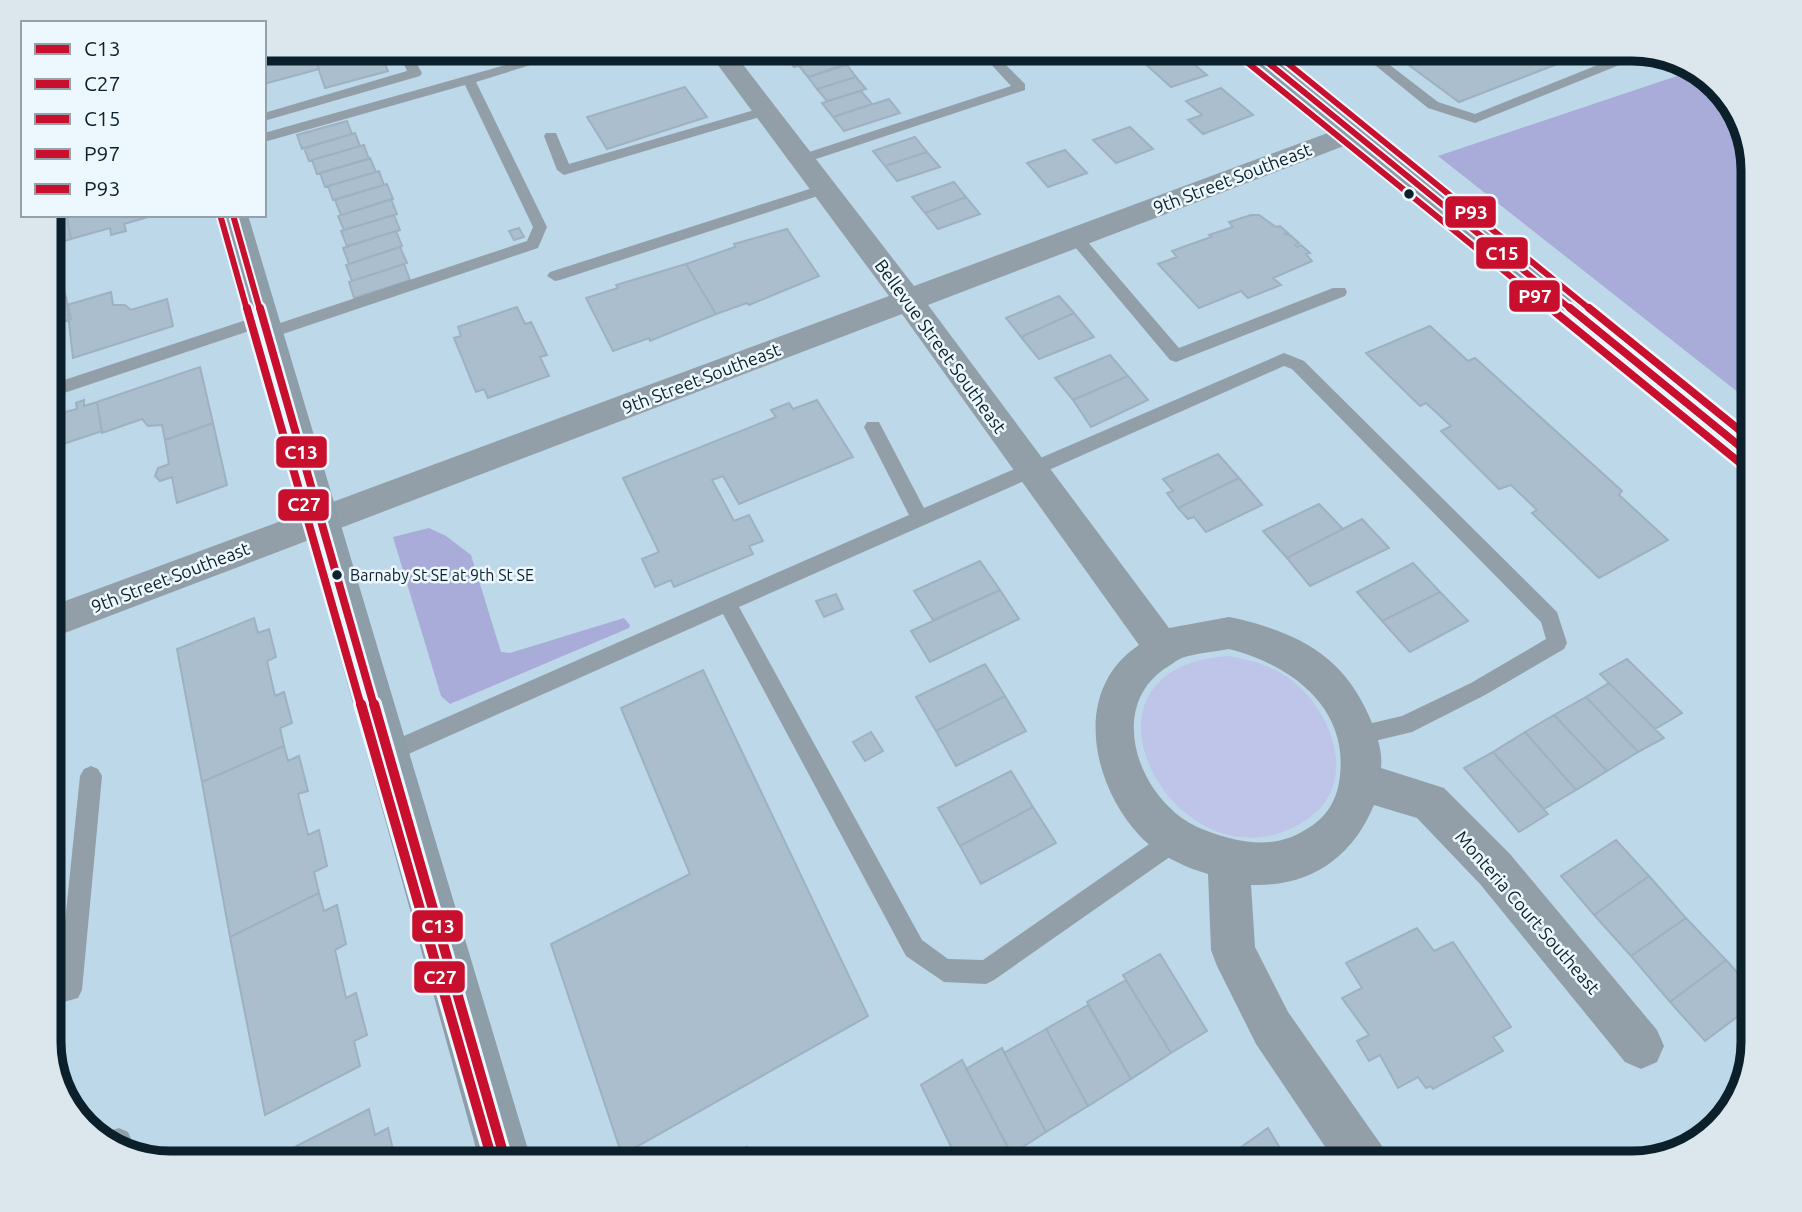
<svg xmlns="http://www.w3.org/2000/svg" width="1802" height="1212" font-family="Ubuntu,sans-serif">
<rect width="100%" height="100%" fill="#bcd8e9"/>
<!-- green -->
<path fill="#bfc5e8" d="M1229,656C1248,660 1267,664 1284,675C1329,703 1362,780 1309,818C1183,907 1048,667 1229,656Z"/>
<!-- forest -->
<path fill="#a9abd8" d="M1698,69L1740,116L1753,170V404L1438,156Z
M429,528L446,536L471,555L501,652L510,653L624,618L630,625L629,628L450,704L441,696L393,537Z"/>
<!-- building -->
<path fill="#abbece" stroke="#9eb1c0" stroke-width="2" d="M264,49H312L319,69L264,84Z
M312,49H379L388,71L325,88Z
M801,49H825L831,56L794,67L784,54Z
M1387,49H1596L1459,102Z
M1177,50L1207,75L1171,87L1142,61Z
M846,51L855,61L808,77L799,66Z
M847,65L856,77L817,89L808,77Z
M856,77L866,89L827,101L817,89Z
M685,87L707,117L607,149L587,117Z
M1221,88L1253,115L1203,134L1188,120L1202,115L1186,101Z
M861,91L872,104L833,117L822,103Z
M889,99L900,113L844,131L833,117Z
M347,121L352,134L302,149L297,135Z
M1130,127L1153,149L1116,163L1093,140Z
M355,133L360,146L309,161L304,148Z
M915,137L927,152L885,166L873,151Z
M364,145L369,159L317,174L312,160Z
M1065,150L1087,173L1048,187L1027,163Z
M927,152L940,167L897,181L885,166Z
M370,158L376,172L325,187L320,173Z
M379,171L384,185L333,200L328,186Z
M954,182L966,197L925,213L912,197Z
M387,184L393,199L341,215L335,200Z
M966,197L980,214L938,229L925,213Z
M391,199L397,214L344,230L338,216Z
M73,215H155L124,224L126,231L111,235L110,228L71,239L67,217Z
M394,215L400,230L347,246L341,231Z
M1251,215H1259L1276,227L1280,226L1288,233L1284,234L1290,235L1299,243L1295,245L1297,247L1301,245L1310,253L1306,254L1312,261L1273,278L1281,285L1248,298L1241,291L1199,308L1158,264L1177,257L1172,251L1211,237L1209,235L1233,227L1229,222Z
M67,217L71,239L49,246V222Z
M519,228L524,237L514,240L509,231Z
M787,229L819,276L749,305L747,303L716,314L686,264L735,247L734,244Z
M396,231L402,246L349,264L343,248Z
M400,247L407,263L352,281L346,265Z
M404,264L410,280L354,298L349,282Z
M686,264L716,314L650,341L649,338L613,351L586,298L618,288L616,285Z
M111,292L113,305H125L131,310L167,299L173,326L73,358L67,305Z
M65,293L71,319L49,326V298Z
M1059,296L1074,313L1021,337L1006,318Z
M517,307L525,324L531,322L547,355L540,357L549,376L488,398L484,389L476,392L454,338L461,336L458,327Z
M1074,313L1094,337L1039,359L1021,337Z
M1430,326L1468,361L1475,358L1622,491L1619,495L1668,540L1599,578L1532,513L1537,510L1511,485L1499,489L1441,431L1451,426L1426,403L1420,406L1366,353Z
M1110,355L1128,376L1073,400L1055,378Z
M200,367L213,423L165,440L162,425L148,426L142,419L102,433L97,402Z
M1128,376L1148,400L1091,427L1073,400Z
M84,400V406L97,402L102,431L57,446L59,455L49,460V416L77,409L76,403Z
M817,400L853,457L739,504L723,476L712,480L734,521L749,515L763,541L749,546L753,554L674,587L671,580L655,587L642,559L659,552L623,478L776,417L771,410L789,403L793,409Z
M213,423L227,485L177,503L172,477L160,481L155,476L158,468L169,464L165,440Z
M1218,454L1239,478L1178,508L1167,493L1173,491L1163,479Z
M1239,478L1262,505L1206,532L1194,517L1188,519L1178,508Z
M1319,504L1343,529L1287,558L1263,531Z
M1362,519L1389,548L1310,586L1287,558Z
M980,561L1000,590L933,620L914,591Z
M1413,563L1440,592L1382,621L1357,592Z
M1000,590L1019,619L930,662L911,631Z
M1440,592L1468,621L1410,652L1382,621Z
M836,594L843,609L824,617L816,601Z
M254,618L258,633L269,629L276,657L267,661L275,696L284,692L292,723L280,728L284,746L202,782L177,649Z
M1627,659L1682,713L1655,729L1600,674Z
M985,664L1005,696L936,731L916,697Z
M703,670L868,1016L622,1155L551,944L690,874L621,708Z
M1609,683L1664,738L1638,752L1586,697Z
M1005,696L1026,731L956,766L936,731Z
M1586,697L1638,752L1607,771L1554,715Z
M1554,715L1607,771L1576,790L1525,732Z
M871,732L883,751L865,761L853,742Z
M1525,732L1576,790L1544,809L1493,752Z
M284,746L288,761L299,756L308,791L298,794L308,835L319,830L327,866L314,872L319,893L230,937L202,782Z
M1493,752L1548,814L1519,832L1464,768Z
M1011,771L1033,807L960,846L938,808Z
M1033,807L1056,843L981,884L960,846Z
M1616,840L1649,876L1594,915L1561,876Z
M1649,876L1686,918L1631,956L1594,915Z
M319,893L324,911L337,905L346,944L335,950L346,998L356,993L367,1035L354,1041L360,1066L265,1115L230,937Z
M1686,918L1726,960L1670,1002L1631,956Z
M1417,928L1434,951L1453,942L1511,1027L1493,1037L1503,1051L1433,1089L1431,1086L1426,1088L1418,1077L1398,1088L1380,1055L1369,1061L1357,1041L1369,1035L1342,998L1362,988L1346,963Z
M1160,954L1207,1031L1171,1053L1123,975Z
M1726,960L1753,990V1005L1705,1041L1670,1002Z
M1126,980L1171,1053L1131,1079L1087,1002Z
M1088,1005L1131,1079L1088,1106L1046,1029Z
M1046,1029L1088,1106L1046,1132L1004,1053Z
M1002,1048L1046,1132L1012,1154L966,1069Z
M962,1060L1007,1146L978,1163H959L921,1085Z
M369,1109L375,1135L388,1128L396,1163H272L271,1159Z
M1268,1128L1289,1163H1235L1230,1155Z
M747,1147L753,1163H719Z"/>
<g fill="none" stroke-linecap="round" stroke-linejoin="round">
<!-- lane -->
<path fill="#929fa8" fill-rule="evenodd" d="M397,49H409L422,73L420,76L264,121V113L407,71Z
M562,49H582L476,82L547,227L538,248L274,337H262L260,333L262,329L527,241L533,227L465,85L264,142V133Z
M977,49H990L1025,84V90L807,162H797L795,159L797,156L1011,86Z
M1355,49H1369L1438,102L1475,114L1635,50L1647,54L1475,123L1428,108Z
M765,107L772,111L770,114L564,175L557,170L544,136L546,133H556L569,164Z
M825,184L832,189L830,192L560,280L555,281L547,276L550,272Z
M1075,232L1080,233L1179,348L1333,288H1345L1347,292L1345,296L1176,362L1170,360L1070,241L1067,237Z
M264,314L270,316L272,320L270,324L49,398V385Z
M1284,353L1304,361L1557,612L1567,643L1564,649L1485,695L1412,732L1358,745L1351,742L1348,735L1351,728L1402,716L1471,683L1546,639L1541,622L1292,369L1284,366L739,607L922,940L948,959L983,960L1168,831L1176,828L1184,831L1187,839L1184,847L994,980L986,984L944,982L906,956L723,614L395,760L388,763L381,760L378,753L381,746L909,515L864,427L867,422H879L924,508Z
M91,766L98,769L102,776L82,990L78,998L49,1006V982L59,980L80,776L84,769Z
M119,1128L128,1132L132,1141L128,1150L103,1142L96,1135Z"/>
<!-- street -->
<path fill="#929fa8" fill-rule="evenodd" d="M706,49H731L914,286L1344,127L1353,125L1362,127L1366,133L1362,139L928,305L1169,628L1229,617L1239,619C1299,634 1343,656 1369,716C1376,732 1383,750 1381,768L1444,788L1510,854L1657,1030L1664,1046L1657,1062L1641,1069L1625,1062L1480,884L1417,818L1374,805C1352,858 1310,887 1251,885L1255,947L1288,1012L1382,1146L1389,1163H1336L1256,1044L1217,966L1211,950L1208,874C1184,867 1156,854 1139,835C1091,783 1072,689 1139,645L902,314L49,639V607L889,296ZM1229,649C1289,664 1348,706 1340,775C1338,799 1327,818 1305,830C1281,845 1256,845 1229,838C1207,832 1185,824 1169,807C1131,770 1116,703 1164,669C1170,666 1176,660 1182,658C1196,653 1214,652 1229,649Z"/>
<!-- secondary -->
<path fill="#8d9ea8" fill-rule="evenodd" d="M1238,49H1267L1753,437V471L1741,467Z
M218,215H248L532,1163H480Z"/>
<defs>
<path id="bus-1-far2" d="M233,215L260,310"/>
<path id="bus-1-far1" d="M260,308L374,706"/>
<path id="bus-1" d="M374,704L506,1163"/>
<path id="bus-2-far2" d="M221,218L247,310"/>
<path id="bus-2-far1" d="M247,308L361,706"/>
<path id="bus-2" d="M361,704L493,1163"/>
<path id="bus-3-far1" d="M1251,49L1572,310"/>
<path id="bus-3" d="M1570,308L1753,457"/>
<path id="bus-4-far1" d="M1243,59L1552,310"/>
<path id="bus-4" d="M1550,308L1745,467"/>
<path id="bus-5-far1" d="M1270,49L1591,310"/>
<path id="bus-5" d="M1589,308L1753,441"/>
</defs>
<!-- bus-1-far2 casing -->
<use href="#bus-1-far2" stroke="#edf7fe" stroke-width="10"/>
<!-- bus-1-far1 casing -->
<use href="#bus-1-far1" stroke="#edf7fe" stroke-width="13"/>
<!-- bus-1 casing -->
<use href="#bus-1" stroke="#edf7fe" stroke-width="16"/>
<!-- bus-2-far2 casing -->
<use href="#bus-2-far2" stroke="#edf7fe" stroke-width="10"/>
<!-- bus-2-far1 casing -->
<use href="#bus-2-far1" stroke="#edf7fe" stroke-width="13"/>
<!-- bus-2 casing -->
<use href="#bus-2" stroke="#edf7fe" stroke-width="16"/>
<!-- bus-3-far1 casing -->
<use href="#bus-3-far1" stroke="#edf7fe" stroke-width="10"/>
<!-- bus-3 casing -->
<use href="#bus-3" stroke="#edf7fe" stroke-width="13"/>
<!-- bus-4-far1 casing -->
<use href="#bus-4-far1" stroke="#edf7fe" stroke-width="10"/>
<!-- bus-4 casing -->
<use href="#bus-4" stroke="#edf7fe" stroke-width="13"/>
<!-- bus-5-far1 casing -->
<use href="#bus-5-far1" stroke="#edf7fe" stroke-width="10"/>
<!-- bus-5 casing -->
<use href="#bus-5" stroke="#edf7fe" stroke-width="13"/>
<!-- bus-1-far2 -->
<use href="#bus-1-far2" stroke="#c8102e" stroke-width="6"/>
<!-- bus-1-far1 -->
<use href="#bus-1-far1" stroke="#c8102e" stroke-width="8"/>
<!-- bus-1 -->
<use href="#bus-1" stroke="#c8102e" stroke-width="10"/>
<!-- bus-2-far2 -->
<use href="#bus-2-far2" stroke="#c8102e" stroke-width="6"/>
<!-- bus-2-far1 -->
<use href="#bus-2-far1" stroke="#c8102e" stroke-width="8"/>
<!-- bus-2 -->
<use href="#bus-2" stroke="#c8102e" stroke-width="10"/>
<!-- bus-3-far1 -->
<use href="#bus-3-far1" stroke="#c8102e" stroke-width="6"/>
<!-- bus-3 -->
<use href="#bus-3" stroke="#c8102e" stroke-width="8"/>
<!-- bus-4-far1 -->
<use href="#bus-4-far1" stroke="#c8102e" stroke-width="6"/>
<!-- bus-4 -->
<use href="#bus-4" stroke="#c8102e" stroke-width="8"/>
<!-- bus-5-far1 -->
<use href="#bus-5-far1" stroke="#c8102e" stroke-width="6"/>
<!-- bus-5 -->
<use href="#bus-5" stroke="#c8102e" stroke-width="8"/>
</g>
<!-- markers -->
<g fill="#0b202b" stroke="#edf7fe" stroke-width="2.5">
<circle cx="1409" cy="194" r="6"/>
<circle cx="337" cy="575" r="6"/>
</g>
<g text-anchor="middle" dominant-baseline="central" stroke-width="5" stroke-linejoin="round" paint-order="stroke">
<!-- bus labels -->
<g font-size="16" fill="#0b202b" stroke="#edf7fe" text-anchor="start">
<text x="350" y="575">Barnaby St SE at 9th St SE</text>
</g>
<!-- street labels -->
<g font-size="18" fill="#0b202b" stroke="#edf7fe">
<text transform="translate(1232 178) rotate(-21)">9th Street Southeast</text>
<text transform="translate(941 346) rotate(54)">Bellevue Street Southeast</text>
<text transform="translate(701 378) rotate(-21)">9th Street Southeast</text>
<text transform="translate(170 577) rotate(-21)">9th Street Southeast</text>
<text transform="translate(1528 912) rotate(49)">Monteria Court Southeast</text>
</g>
</g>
<!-- crop -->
<path d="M0 0H1802V1212H0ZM170 61H1632A109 109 0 0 1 1741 170V1042A109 109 0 0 1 1632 1151H170A109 109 0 0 1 61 1042V170A109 109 0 0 1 170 61Z" fill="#dbe6ed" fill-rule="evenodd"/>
<path fill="none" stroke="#0b202b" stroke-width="9" d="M170 61H1632A109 109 0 0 1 1741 170V1042A109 109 0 0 1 1632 1151H170A109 109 0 0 1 61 1042V170A109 109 0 0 1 170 61Z"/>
<g stroke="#edf7fe" stroke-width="2.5">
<rect x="1444" y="195" width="53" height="34" rx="7" fill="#c8102e"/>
<rect x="1475" y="236" width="54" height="34" rx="7" fill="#c8102e"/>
<rect x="1508" y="279" width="53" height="34" rx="7" fill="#c8102e"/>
<rect x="275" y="435" width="53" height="34" rx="7" fill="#c8102e"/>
<rect x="277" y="488" width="53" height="34" rx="7" fill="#c8102e"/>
<rect x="411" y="909" width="53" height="34" rx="7" fill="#c8102e"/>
<rect x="413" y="960" width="53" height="34" rx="7" fill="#c8102e"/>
</g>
<g font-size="19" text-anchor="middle" font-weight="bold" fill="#fff">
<text x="1471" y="219">P93</text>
<text x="1502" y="260">C15</text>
<text x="1535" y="303">P97</text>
<text x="301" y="459">C13</text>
<text x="304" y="511">C27</text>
<text x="438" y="933">C13</text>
<text x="440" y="984">C27</text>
</g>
<!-- legend -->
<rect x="21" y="21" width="245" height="196" fill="#edf7fe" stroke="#93a1aa" stroke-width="2"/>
<rect x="35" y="44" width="35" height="10" fill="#c8102e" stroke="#93a1aa" stroke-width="2"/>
<text x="84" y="56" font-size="21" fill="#0b202b">C13</text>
<rect x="35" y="79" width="35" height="10" fill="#c8102e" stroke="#93a1aa" stroke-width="2"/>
<text x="84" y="91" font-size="21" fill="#0b202b">C27</text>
<rect x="35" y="114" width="35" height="10" fill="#c8102e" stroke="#93a1aa" stroke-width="2"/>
<text x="84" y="126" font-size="21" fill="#0b202b">C15</text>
<rect x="35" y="149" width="35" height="10" fill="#c8102e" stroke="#93a1aa" stroke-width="2"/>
<text x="84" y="161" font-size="21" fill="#0b202b">P97</text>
<rect x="35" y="184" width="35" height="10" fill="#c8102e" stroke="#93a1aa" stroke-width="2"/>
<text x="84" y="196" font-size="21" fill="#0b202b">P93</text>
</svg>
